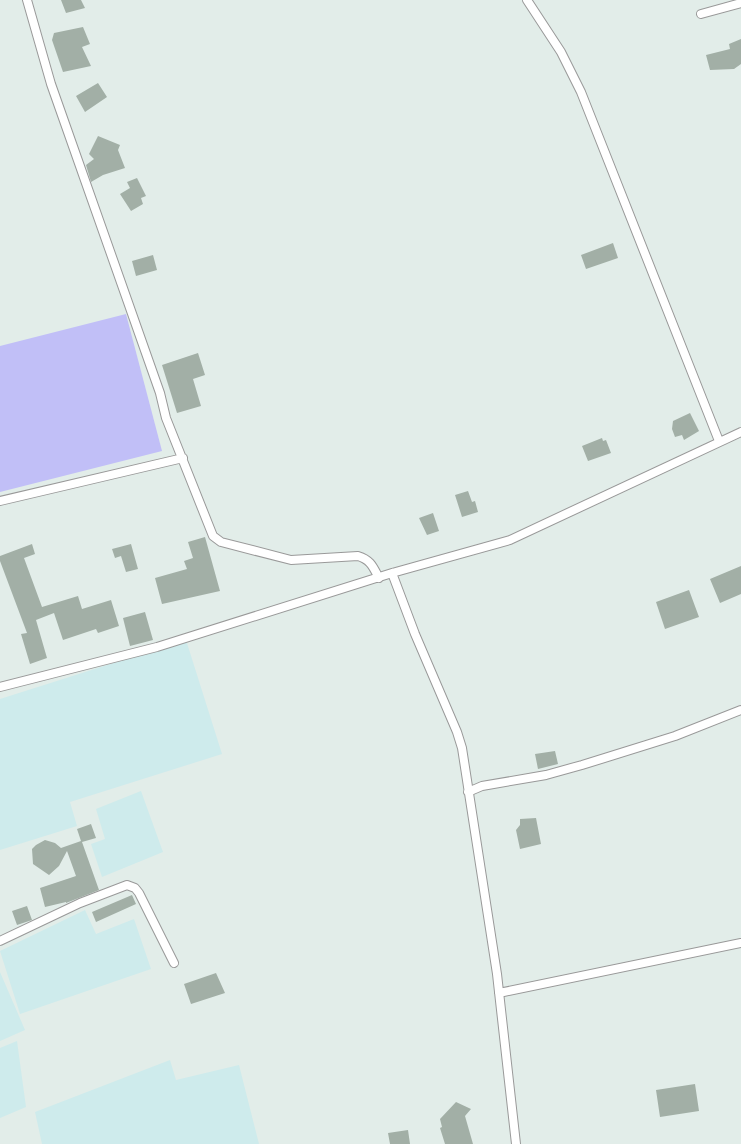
<svg xmlns="http://www.w3.org/2000/svg" width="741" height="1144" font-family="'Archivo Narrow',sans-serif">
<rect width="100%" height="100%" fill="#e2ede9"/>
<!-- farmland -->
<path fill="#ceebec" d="M186,640L222,754L70,802L77,826L0,850V699Z
M141,791L163,852L102,877L91,844L105,839L96,809Z
M85,910L96,934L134,919L151,969L20,1014L0,951Z
M0,972L25,1030L0,1041Z
M17,1041L26,1107L0,1118V1048Z
M170,1060L176,1080L239,1065L259,1144H42L35,1112Z"/>
<!-- park -->
<path fill="#c1bff7" d="M126,314L162,451L0,492V346Z"/>
<!-- building -->
<path fill="#a2afa6" d="M61,0H81L85,8L66,13Z
M83,27L90,44L82,47L91,66L63,72L52,40L54,33Z
M741,39V64L734,69L710,70L706,55L730,49L729,44Z
M98,83L107,97L85,112L76,96Z
M98,136L120,145L118,150L125,168L103,175L91,182L86,165L94,159L89,154Z
M137,178L146,196L141,198L143,204L131,211L120,194L130,188L127,182Z
M613,243L618,258L586,269L581,255Z
M153,255L157,270L136,276L132,261Z
M198,353L205,375L193,379L201,406L177,413L162,365Z
M690,413L699,431L684,440L682,435L675,437L672,429L673,421Z
M602,438L603,441L606,440L611,453L588,461L582,446Z
M468,491L472,502L475,501L478,512L462,517L455,495Z
M433,513L439,531L427,535L419,518Z
M205,537L220,591L162,604L155,578L187,569L184,561L193,558L188,542Z
M32,544L35,554L24,558L42,607L78,596L82,609L111,600L119,626L98,633L96,629L63,640L54,613L36,620L47,658L30,664L21,634L27,633L0,561V556Z
M131,544L138,569L126,572L121,556L115,558L112,549Z
M741,566V594L720,603L710,579Z
M689,590L699,617L665,629L656,602Z
M145,612L153,640L130,646L123,618Z
M555,751L558,764L538,769L535,754Z
M536,818L541,844L520,849L516,830L520,825V819Z
M91,824L96,838L82,842L99,890L66,903V902L45,907L40,888L76,876L67,851L59,866L49,875L33,864L32,849L36,845L45,840L55,843L61,848L81,841L77,829Z
M132,895L136,904L96,922L92,912Z
M27,906L32,920L17,925L12,911Z
M216,973L225,993L191,1004L184,984Z
M695,1084L699,1111L660,1117L656,1090Z
M456,1102L471,1109L465,1116L473,1144H445L440,1128L442,1127L440,1119Z
M408,1130L410,1144H390L388,1133Z"/>
<g fill="none" stroke-linecap="round" stroke-linejoin="round">
<defs>
<path id="street" d="M27,0L51,84L160,393L166,418L213,536L221,542L291,560L358,556C371,560 373,567 379,578
M527,0L561,52L581,92L719,441
M701,14L741,3
M0,501L183,458
M392,573L415,634L457,732L462,748L497,974L516,1144
M0,687L157,647L392,573L510,540L741,432
M468,792L482,786L546,775L582,765L675,736L741,710
M0,941L80,903L127,885L135,888L139,893L174,963
M499,993L741,943"/>
</defs>
<!-- street casing -->
<use href="#street" stroke="#999" stroke-width="10"/>
<!-- street -->
<use href="#street" stroke="#fff" stroke-width="8"/>
</g>
</svg>
